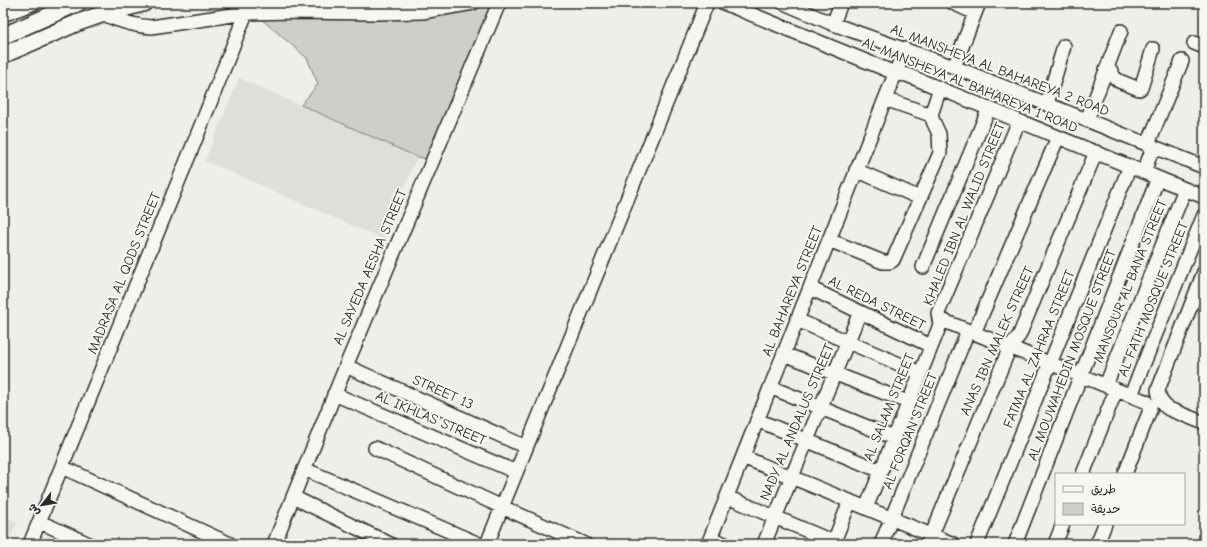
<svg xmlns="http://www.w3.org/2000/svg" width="1207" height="547" font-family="'Comic Neue','Playpen Sans Arabic',sans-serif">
<rect width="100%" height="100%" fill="#eeeeea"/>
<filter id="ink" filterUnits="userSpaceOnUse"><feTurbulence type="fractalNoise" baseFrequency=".025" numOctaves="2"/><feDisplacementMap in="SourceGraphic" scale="8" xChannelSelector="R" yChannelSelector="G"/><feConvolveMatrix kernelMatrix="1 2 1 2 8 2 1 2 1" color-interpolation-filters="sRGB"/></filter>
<g filter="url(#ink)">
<!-- built -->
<path fill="#dededb" d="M239,78L417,157L383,239L205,161Z
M3,516L17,522L7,544H3Z"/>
<!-- green -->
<path fill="#cececa" stroke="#7c7c7a" d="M494,3L428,159L417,157L301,105L318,84L307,58L259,17L372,19Z"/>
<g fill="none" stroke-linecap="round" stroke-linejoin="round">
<!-- stream -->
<path stroke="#757573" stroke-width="3" d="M768,3L783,9"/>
<defs>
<path id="minor" d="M724,3L895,73L907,75L1204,197
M784,3L833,24L954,67L1204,167
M953,3L975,13
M103,14C119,21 134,26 151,27L246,13L293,12L376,13L422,12L473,3
M3,15L34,3
M833,24L841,3
M1194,43L1204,47
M954,67L979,3
M1106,69L1111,71L1114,77L1119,81L1139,89L1141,88L1153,49
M885,99L931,115
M1047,104L1064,46
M1087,120L1121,31
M1148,144L1182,61
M856,170L920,198
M1144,172L1153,147
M829,240L883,262H890L893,260L940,153L939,134L933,121L931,115L940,88
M923,267L989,108
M1204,272L1158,390C1159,398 1162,405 1169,409L1204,423
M810,288L931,346
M939,319L1147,402L1150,406V410L1125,474
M797,320L920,373
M974,333L1058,137
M784,354L908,402
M346,366L526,447
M1106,385L1185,189
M770,387L894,438
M334,394L516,472
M1131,395L1204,215
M757,420L881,471
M375,448L502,507L585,544
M743,457L953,544
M62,467L230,544
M304,469L479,544
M1083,474L1116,390
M293,497L390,544
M727,497L834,542
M866,508L940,325L938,313L1019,121
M40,522L89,544
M711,538L725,544
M30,544L190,153L246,13
M274,544L346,366L499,3
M487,544L707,3
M708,544L905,49
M764,544L860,312
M833,544L850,501
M881,544L968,331
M928,544L1010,347L1019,336L1096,152
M977,544L1130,166
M1015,544L1158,178
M1055,544L1063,524
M1097,544L1105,524"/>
<path id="major" d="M3,36L78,3
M3,55L77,23L103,14L144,3"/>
</defs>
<!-- minor casing -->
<use href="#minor" stroke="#2b2b2b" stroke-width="16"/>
<!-- major casing -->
<use href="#major" stroke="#2b2b2b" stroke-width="19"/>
<!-- minor -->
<use href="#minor" stroke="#f6f6f2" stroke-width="13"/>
<!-- major -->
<use href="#major" stroke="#f6f6f2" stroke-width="16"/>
</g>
</g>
<g text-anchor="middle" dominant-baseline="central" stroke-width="4" stroke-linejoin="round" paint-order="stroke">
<!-- street labels -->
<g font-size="14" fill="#2b2b2b" stroke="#f6f6f2">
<text transform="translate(1000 70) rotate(21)">AL MANSHEYA AL BAHAREYA 2 ROAD</text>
<text transform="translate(970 85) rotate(22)">AL MANSHEYA AL BAHAREYA 1 ROAD</text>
<text transform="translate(964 214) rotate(-68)">KHALED IBN AL WALID STREET</text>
<text transform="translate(370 267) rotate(-67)">AL SAYEDA AESHA STREET</text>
<text transform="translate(124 273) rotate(-68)">MADRASA AL QODS STREET</text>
<text transform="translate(1130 281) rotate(-68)">MANSOUR AL BANA STREET</text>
<text transform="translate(792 291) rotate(-68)">AL BAHAREYA STREET</text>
<text transform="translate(1153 299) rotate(-68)">AL FATH MOSQUE STREET</text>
<text transform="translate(877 303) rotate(26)">AL REDA STREET</text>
<text transform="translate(997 341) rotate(-66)">ANAS IBN MALEK STREET</text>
<text transform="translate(1039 349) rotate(-68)">FATMA AL ZAHRAA STREET</text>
<text transform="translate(1072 355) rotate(-69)">AL MOUWAHEDIN MOSQUE STREET</text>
<text transform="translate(443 392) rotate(24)">STREET 13</text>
<text transform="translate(889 407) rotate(-68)">AL SALAM STREET</text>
<text transform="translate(431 418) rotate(23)">AL IKHLAS STREET</text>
<text transform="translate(797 422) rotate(-67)">NADY AL ANDALUS STREET</text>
<text transform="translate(910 431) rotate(-68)">AL FORQAN STREET</text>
</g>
</g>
<!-- margin -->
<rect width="1207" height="547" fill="none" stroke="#f6f6f2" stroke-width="16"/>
<rect x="8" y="8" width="1191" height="531" fill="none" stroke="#2b2b2b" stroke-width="1.5" filter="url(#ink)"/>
<!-- legend -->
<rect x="1055" y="473" width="130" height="52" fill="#f6f6f2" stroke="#a5a5a2"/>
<rect x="1063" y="486" width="20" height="6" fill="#f6f6f2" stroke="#a5a5a2"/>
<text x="1091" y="493" font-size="12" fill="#2b2b2b">طريق</text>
<rect x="1063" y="503" width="20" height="12" fill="#cececa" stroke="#a5a5a2"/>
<text x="1091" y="513" font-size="12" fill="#2b2b2b">حديقة</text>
<!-- north arrow -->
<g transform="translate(42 505) rotate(239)" stroke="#f6f6f2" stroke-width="3" paint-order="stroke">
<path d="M0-3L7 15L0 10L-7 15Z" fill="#2b2b2b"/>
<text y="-6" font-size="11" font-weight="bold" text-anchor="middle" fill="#2b2b2b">ش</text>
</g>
</svg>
